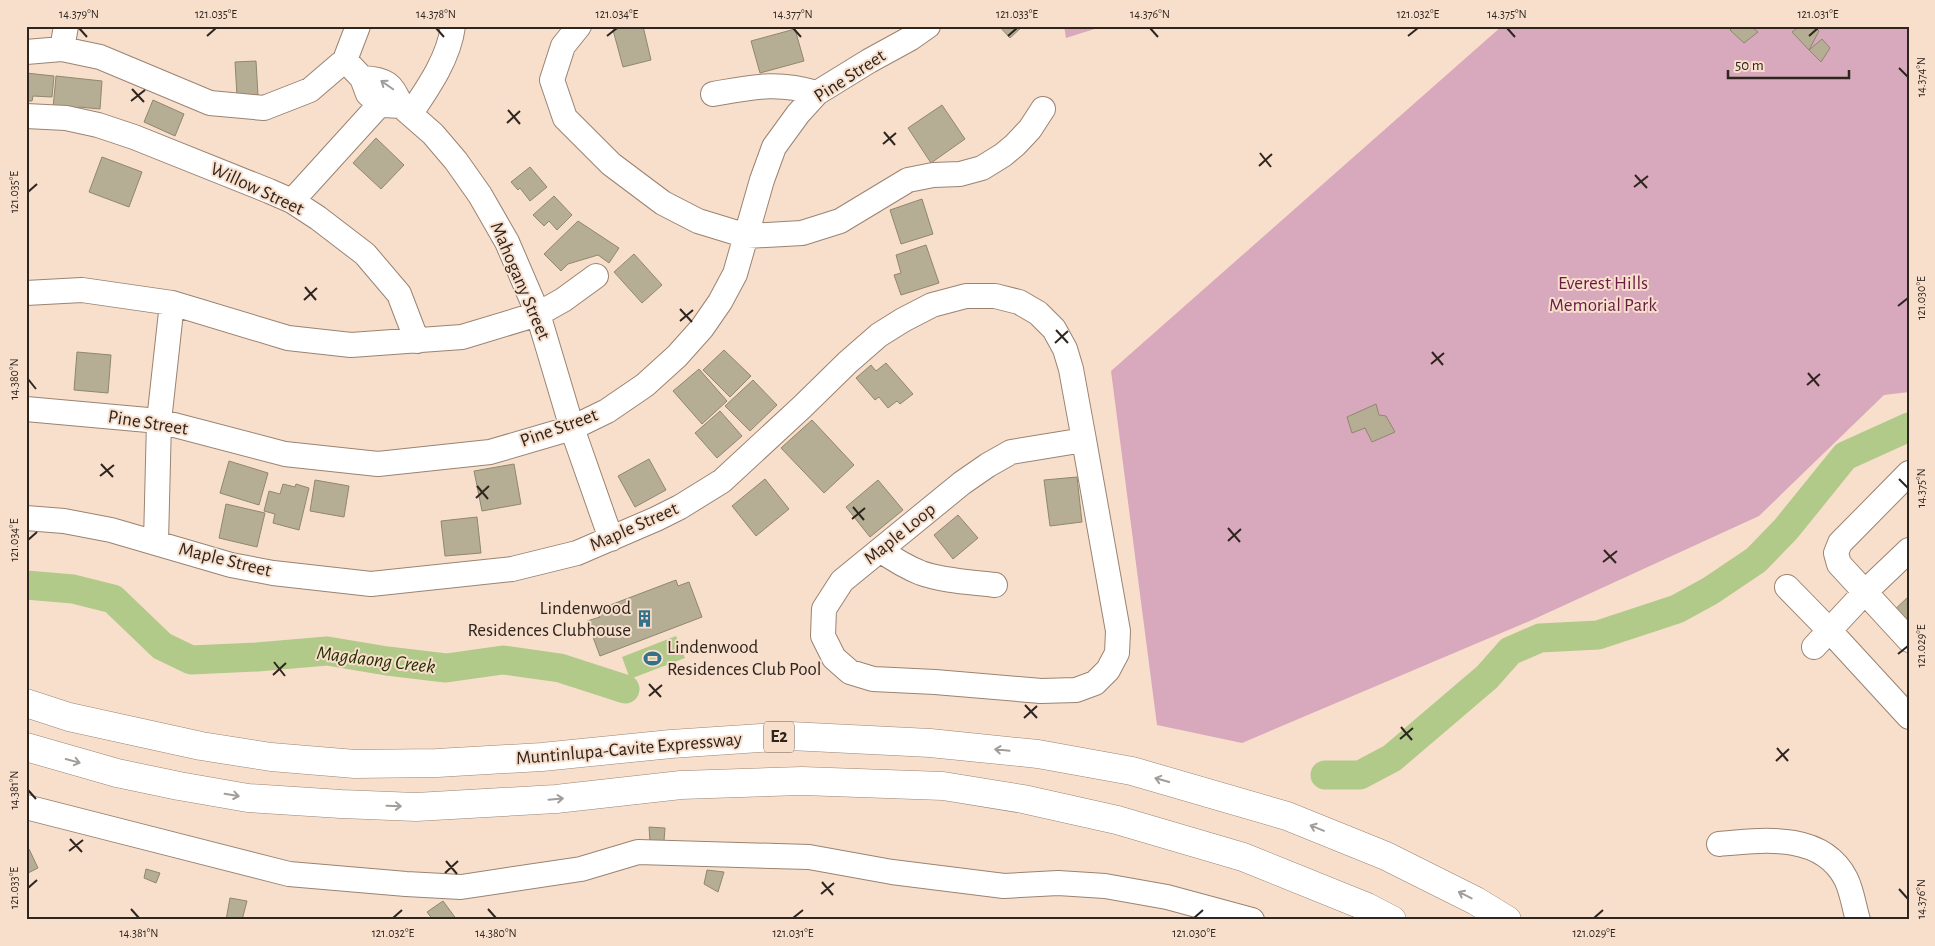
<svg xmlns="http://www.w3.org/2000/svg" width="1935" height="946" font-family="'Alegreya Sans',sans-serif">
<rect width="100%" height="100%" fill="#f8dfcc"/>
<!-- green -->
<path fill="#d8a8bc" d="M1064,26H1104L1066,38Z
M1502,26H1909V392L1884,395L1759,516L1532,620L1242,743L1157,725L1111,371Z"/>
<!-- water -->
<path fill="#b1c989" d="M676,636L685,658L630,679L622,657Z"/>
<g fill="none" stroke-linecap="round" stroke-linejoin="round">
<!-- river -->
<path stroke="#b1c989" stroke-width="29" d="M26,585L73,589L113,599L162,646L191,660L257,657L327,651L387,661L446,668L503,660L560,668L625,689
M1325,775H1360L1392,758L1487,677L1510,651L1540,638L1598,635L1677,609L1710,591L1756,560L1786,529L1845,456L1909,427"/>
</g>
<!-- building -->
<path fill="#b6ae94" stroke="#8f876e" d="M629,26H643L651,60L623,67L613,30Z
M999,26H1023L1010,38Z
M1734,26H1751L1758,32L1744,43L1730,30Z
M1800,26H1814L1819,31L1809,50L1792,32Z
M795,29L804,61L760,73L751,41Z
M1822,39L1830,48L1821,62L1809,50Z
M256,61L258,95L237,96L235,62Z
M26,73L54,76L52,97L33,96L32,101H26Z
M56,76L102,81L100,109L79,107L78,110L53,108Z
M153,100L184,114L175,136L144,122Z
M942,105L965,139L931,163L908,128Z
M376,138L404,165L381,189L353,163Z
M102,157L142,172L129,207L89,192Z
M530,167L547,187L530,201L520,188L518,190L511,182Z
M554,196L572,215L557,230L549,221L544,226L533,215Z
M922,199L933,234L901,244L890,210Z
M578,221L619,248L609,263L598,255L568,264L561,271L544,254Z
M926,245L939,283L901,295L894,275L901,273L896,255Z
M634,254L662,285L642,303L614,272Z
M724,350L751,376L730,397L703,370Z
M77,352L111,355L108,393L74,390Z
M886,363L913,394L900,404L897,401L888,408L879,397L875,400L856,378L871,365L876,371Z
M699,369L727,401L702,424L673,391Z
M753,380L777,405L750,431L725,406Z
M1376,404L1379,415L1386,416L1395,432L1372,442L1365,428L1352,433L1347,417Z
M720,411L742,436L717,458L695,433Z
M812,420L854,465L824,493L781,448Z
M649,459L666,490L635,507L618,476Z
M229,461L268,473L259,505L220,493Z
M514,464L521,504L482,511L474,471Z
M1077,477L1082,522L1050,526L1044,480Z
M765,479L789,509L756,536L732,506Z
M315,480L349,486L344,517L310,511Z
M878,480L903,510L870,537L846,507Z
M283,484L295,487L296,484L309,488L299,530L273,523L275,514L264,511L269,491L280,494Z
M226,504L265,513L257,547L219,538Z
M958,515L978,538L953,559L934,535Z
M477,517L481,553L445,556L441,521Z
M676,580L678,586L689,582L702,617L600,656L587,621L600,617L597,610Z
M1909,596V616L1899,625L1889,615Z
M649,827L665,828L664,841L650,842Z
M29,849L38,868L26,874V851Z
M146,869L160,873L156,883L144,878Z
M707,870L724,872L718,892L704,884Z
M230,898L247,901L242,920H226Z
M443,901L457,920H433L427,912Z"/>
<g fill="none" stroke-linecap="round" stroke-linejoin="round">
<defs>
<path id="minor" d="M579,26L563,46L552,80L565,118L611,164L663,203L698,221L747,236L802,233L840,221L908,180L933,175L960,174L982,168L1003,155L1015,145L1030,129L1043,109
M62,49L66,26
M26,52L62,49L100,57L210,103L264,108L310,90L345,60L358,26
M345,60L362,78L368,94L384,105L401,106L433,134L456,161L480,195L507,242L538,314L572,428L611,539
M362,78C386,79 393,84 401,106
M713,94C753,87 776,81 817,93
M411,113C428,88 449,58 453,26
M26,116L66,118L98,125L134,137L269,191L292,201L318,218L365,254L399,294L417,341
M292,201L381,103
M26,293L82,290L172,303L288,338L351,345L462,337L538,314L563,300L596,276
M26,409L159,421L285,454L378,464L490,452L572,428L607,411L645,385L677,356L702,328L720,302L735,274L762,180L774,147L798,114L817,93L869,61L911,38L928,26
M1084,440L1118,631L1117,653L1108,670L1095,683L1076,690L1041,691L935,682L873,679L850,672L834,658L823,636L824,609L842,581L962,483L988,465L1011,452Z
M1909,473L1840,543L1836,553L1839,564L1909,640
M26,518L64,521L111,530L231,565L273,573L371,584L512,569L577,553L656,519L680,507L722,481L802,407L848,362L879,335L903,320L932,305L966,296H995L1019,302L1038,313L1054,329L1065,349L1071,369L1084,440
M156,542L159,421L172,303
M880,550C893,559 906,567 921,573C944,581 971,582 995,585
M1787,587L1829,630L1909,717
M1814,647L1866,591L1909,550
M26,807L289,874L406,884L461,887L581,869L638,852L809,857L892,872L1004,886L1058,883L1105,886L1167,897L1252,920
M1719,844C1763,840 1822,832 1846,879C1852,891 1854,907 1858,920"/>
<path id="highway" d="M26,703L69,717L201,746L271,757L355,764L437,763L542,757L671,744L790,736L930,743L1038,754L1132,771L1287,816L1386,856L1476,901L1507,920
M26,747L117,773L179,786L248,798L341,804L416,807L556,799L681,785L802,781L943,786L1023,799L1117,820L1243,857L1367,907L1392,920"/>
</defs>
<!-- minor casing -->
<use href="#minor" stroke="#9a8372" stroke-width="26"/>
<!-- highway casing -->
<use href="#highway" stroke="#9a8372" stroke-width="29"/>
<!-- minor -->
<use href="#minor" stroke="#fff" stroke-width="24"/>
<!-- highway -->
<use href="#highway" stroke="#fff" stroke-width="28"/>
</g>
<!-- one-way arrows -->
<defs><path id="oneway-shaft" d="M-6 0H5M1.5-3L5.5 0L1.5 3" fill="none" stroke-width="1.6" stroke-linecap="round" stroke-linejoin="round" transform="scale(1.25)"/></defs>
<g stroke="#a19d9a">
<use href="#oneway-shaft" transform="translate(387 85) rotate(-145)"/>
<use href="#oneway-shaft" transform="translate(1002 750) rotate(-174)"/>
<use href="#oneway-shaft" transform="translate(73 761) rotate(15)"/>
<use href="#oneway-shaft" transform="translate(1162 780) rotate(-164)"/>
<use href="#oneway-shaft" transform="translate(232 795) rotate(9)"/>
<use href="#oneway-shaft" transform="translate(556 799) rotate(-5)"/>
<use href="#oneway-shaft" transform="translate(394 806) rotate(2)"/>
<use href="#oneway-shaft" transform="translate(1317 828) rotate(-158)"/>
<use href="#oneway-shaft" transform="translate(1465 895) rotate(-153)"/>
</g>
<!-- ticks -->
<path fill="none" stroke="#2f251f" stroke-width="2" d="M79,28L87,37M436,28L444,37M793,28L801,37M1150,28L1158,37M1507,28L1515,37M207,36L216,28M607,36L617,28M1008,36L1017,28M1408,36L1418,28M1809,36L1818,28M1899,68L1908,77M132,89L144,102M131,101L145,90M508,110L520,124M507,123L520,111M884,132L895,145M883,144L896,133M1260,153L1271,167M1259,166L1272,154M1635,175L1647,188M1634,187L1648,176M28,192L37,184M305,287L316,300M304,300L317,288M1898,306L1908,298M680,309L692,322M680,321L693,310M1056,330L1068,343M1055,343L1068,331M1432,352L1443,365M1431,364L1444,353M1808,373L1819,386M28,379L36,389M1807,385L1820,374M101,464L113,477M100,476L114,465M1899,479L1908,488M477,486L488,499M476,498L489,486M853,507L864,520M852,519L865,508M1228,528L1240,542M28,540L37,532M1228,541L1241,529M1604,550L1616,563M1603,562L1617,551M1898,654L1908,646M274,662L285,676M273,675L286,663M649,684L661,697M649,696L662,685M1025,705L1037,718M1024,718L1037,706M1401,727L1412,740M1400,739L1413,728M1777,748L1788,761M1776,761L1789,749M28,790L36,799M70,839L82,852M69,851L83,840M446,861L457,874M445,873L458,861M822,882L833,895M28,888L37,880M1899,889L1908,899M821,894L834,883M131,909L139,918M488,909L496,918M393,918L402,910M793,918L803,910M1194,918L1203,910M1594,918L1603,910"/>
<!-- icons -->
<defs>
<symbol id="building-bare" viewBox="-9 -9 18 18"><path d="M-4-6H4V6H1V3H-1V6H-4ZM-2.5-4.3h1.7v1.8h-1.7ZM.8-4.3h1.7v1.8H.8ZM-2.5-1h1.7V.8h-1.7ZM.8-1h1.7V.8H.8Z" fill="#357289" stroke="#f8dfcc" stroke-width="2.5" paint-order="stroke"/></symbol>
<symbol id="stadium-bare" viewBox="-9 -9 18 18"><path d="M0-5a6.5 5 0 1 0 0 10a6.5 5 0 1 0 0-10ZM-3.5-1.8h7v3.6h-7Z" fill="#357289" stroke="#f8dfcc" stroke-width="2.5" paint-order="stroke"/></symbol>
</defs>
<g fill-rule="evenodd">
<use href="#building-bare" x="632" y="606" width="25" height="25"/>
<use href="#stadium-bare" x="640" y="646" width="25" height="25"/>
</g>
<g text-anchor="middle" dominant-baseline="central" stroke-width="4" stroke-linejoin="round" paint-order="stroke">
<!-- shield labels -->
<rect fill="#f8dfcc" stroke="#6b5d53" stroke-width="1" x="764" y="721.5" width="30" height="31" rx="4"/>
<g font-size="18" font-weight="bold" fill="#2f251f">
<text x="779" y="737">E2</text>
</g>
<!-- street labels -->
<g font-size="19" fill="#2f251f" stroke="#f8dfcc">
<text transform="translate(850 76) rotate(-33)">Pine Street</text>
<text transform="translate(257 189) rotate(25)">Willow Street</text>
<text transform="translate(520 281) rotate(67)">Mahogany Street</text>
<text transform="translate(148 423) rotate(9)">Pine Street</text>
<text transform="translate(559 428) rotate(-20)">Pine Street</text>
<text transform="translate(634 527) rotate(-24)">Maple Street</text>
<text transform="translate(900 534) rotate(-39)">Maple Loop</text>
<text transform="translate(225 560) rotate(14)">Maple Street</text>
<text transform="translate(629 749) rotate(-5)">Muntinlupa-Cavite Expressway</text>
</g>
<!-- park labels -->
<g font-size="19" fill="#691a45" stroke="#f8dfcc">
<text x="1603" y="283">Everest Hills<tspan x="1603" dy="22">Memorial Park</tspan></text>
</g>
<!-- poi labels -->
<g font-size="19" fill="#2f251f" stroke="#f8dfcc" text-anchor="end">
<text x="631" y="608">Lindenwood<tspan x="631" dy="22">Residences Clubhouse</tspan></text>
<text x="667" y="647" text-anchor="start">Lindenwood<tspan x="667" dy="22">Residences Club Pool</tspan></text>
</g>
<!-- water labels -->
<g font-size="20" font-style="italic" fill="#243202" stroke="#f8dfcc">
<text transform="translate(376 660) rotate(7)">Magdaong Creek</text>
</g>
</g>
<!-- border -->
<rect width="1935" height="946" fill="none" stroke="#f8dfcc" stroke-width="55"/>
<!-- scale -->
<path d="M1728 70v8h121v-8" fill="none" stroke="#2f251f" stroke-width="2.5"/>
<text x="1735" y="70" font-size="15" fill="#2f251f" stroke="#f8dfcc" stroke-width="4" paint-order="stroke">50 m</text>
<rect x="28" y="28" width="1880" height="890" fill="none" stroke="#2f251f" stroke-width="2"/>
<g font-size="12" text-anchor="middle" fill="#2f251f">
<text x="79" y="18">14.379°N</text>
<text x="216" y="18">121.035°E</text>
<text x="436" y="18">14.378°N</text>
<text x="617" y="18">121.034°E</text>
<text x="793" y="18">14.377°N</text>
<text x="1017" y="18">121.033°E</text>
<text x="1150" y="18">14.376°N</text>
<text x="1418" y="18">121.032°E</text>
<text x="1507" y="18">14.375°N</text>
<text x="1818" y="18">121.031°E</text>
<text transform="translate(1921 77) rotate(-90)" y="4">14.374°N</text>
<text transform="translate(14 192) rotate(-90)" y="4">121.035°E</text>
<text transform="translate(1921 298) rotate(-90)" y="4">121.030°E</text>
<text transform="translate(14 379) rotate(-90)" y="4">14.380°N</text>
<text transform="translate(1921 488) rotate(-90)" y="4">14.375°N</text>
<text transform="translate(14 540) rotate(-90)" y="4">121.034°E</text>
<text transform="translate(1921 646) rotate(-90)" y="4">121.029°E</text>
<text transform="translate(14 790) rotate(-90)" y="4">14.381°N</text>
<text transform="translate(14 888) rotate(-90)" y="4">121.033°E</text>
<text transform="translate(1921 899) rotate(-90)" y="4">14.376°N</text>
<text x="139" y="937">14.381°N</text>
<text x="393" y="937">121.032°E</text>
<text x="496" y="937">14.380°N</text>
<text x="793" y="937">121.031°E</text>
<text x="1194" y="937">121.030°E</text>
<text x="1594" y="937">121.029°E</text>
</g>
</svg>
